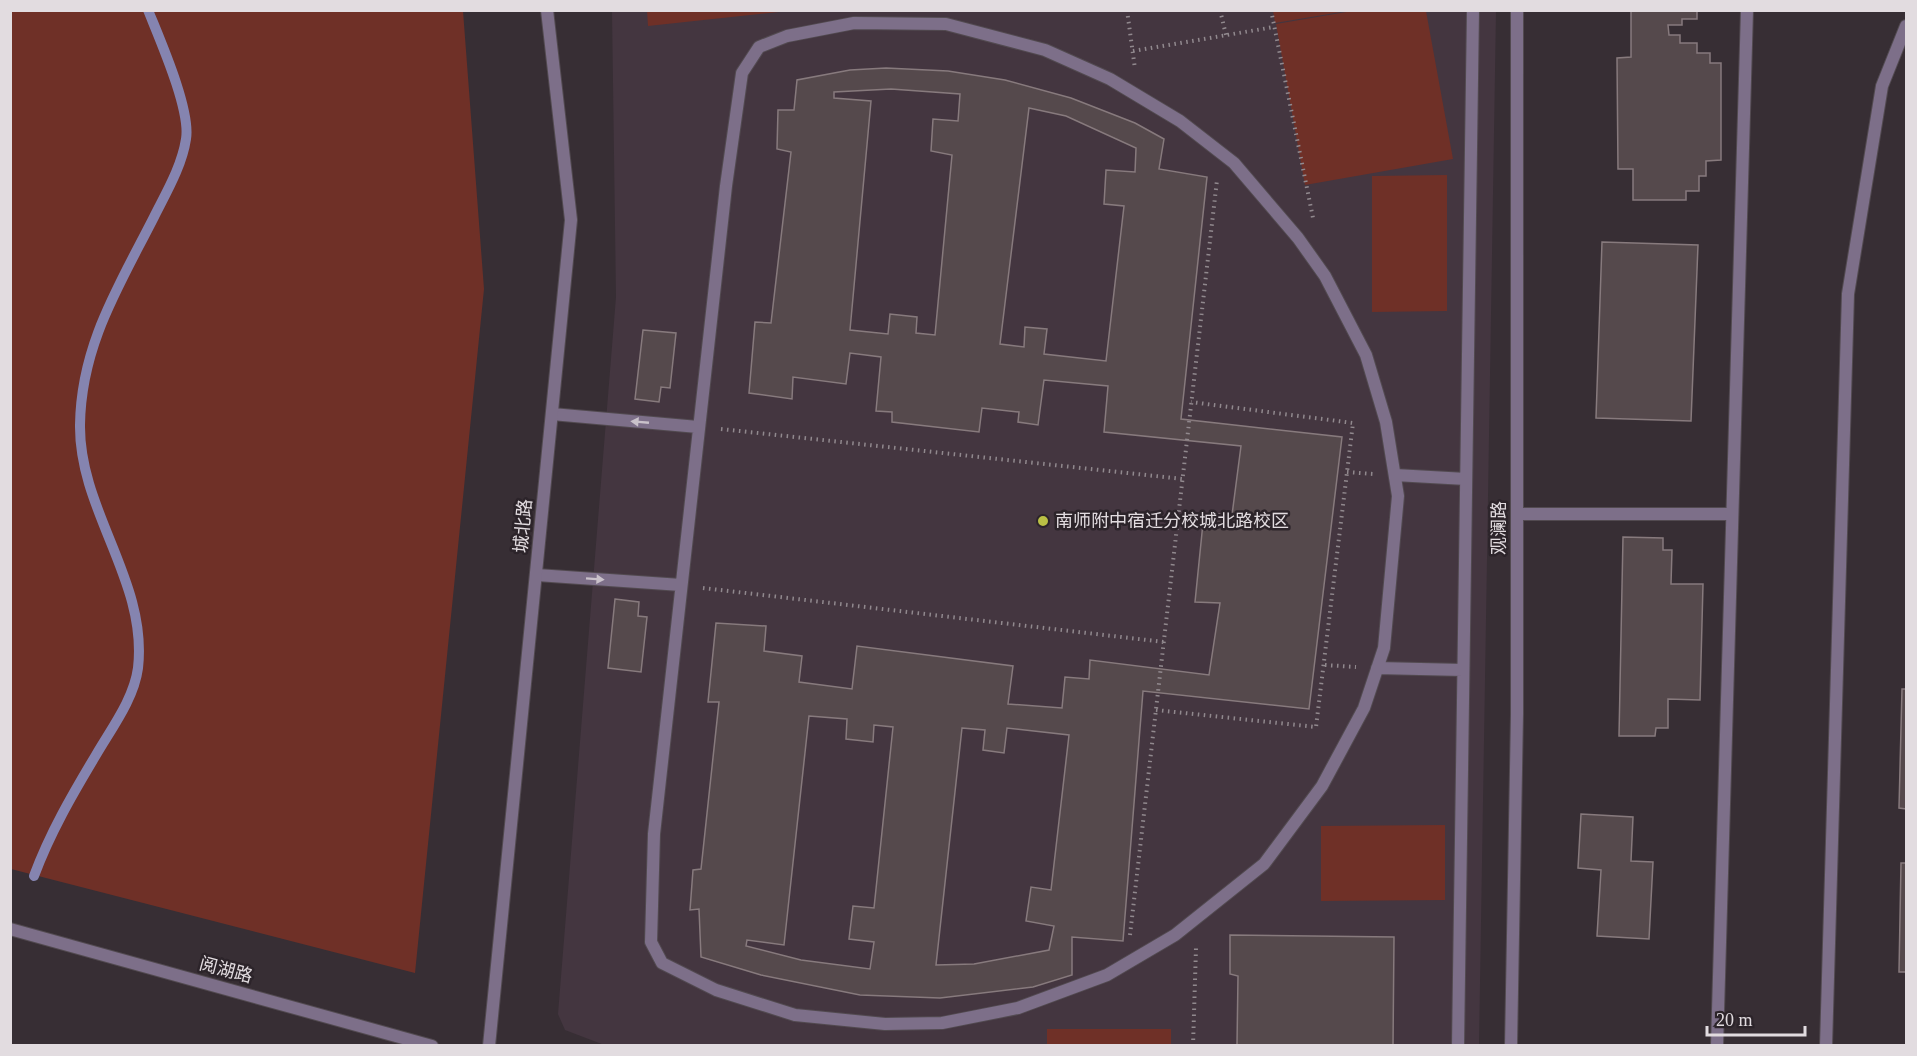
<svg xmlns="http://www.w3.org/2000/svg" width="1917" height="1056" font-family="'Times New Roman','Noto Sans SC',serif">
<rect width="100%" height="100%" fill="#372e34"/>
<!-- built -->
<path fill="#443640" d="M612,11H1496L1479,1045L607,1046L565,1030L558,1014L616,297Z"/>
<!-- green -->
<path fill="#6f3027" d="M647,10H788V11L648,26Z
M1273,10H1347V11L1275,23Z
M10,11H463L484,289L415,973L11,869Z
M1352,11H1426L1453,159L1305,185L1276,24Z
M1447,175V311L1372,312V176Z
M1445,825V900L1321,901V826Z
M1047,1029H1171V1045H1047Z"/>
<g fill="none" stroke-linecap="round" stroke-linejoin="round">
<!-- stream -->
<path stroke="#8584b0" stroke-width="10" d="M34,876C50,833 72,795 96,755C111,729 134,699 138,668C148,581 79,511 80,425C81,345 119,286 154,217C166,193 182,166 186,139C191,110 160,40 148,10"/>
</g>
<!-- building -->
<path fill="#55494c" stroke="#877a7d" stroke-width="1.5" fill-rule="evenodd" d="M1631,10H1697V19H1682V25H1668L1669,35H1680V43H1697V53H1710V63H1721V160L1706,161V176H1699V191H1686V200H1633V169H1618L1617,58L1631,57Z
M886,68L948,71L1005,80L1071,98L1135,123L1164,139L1159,169L1207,177L1181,419L1342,437L1309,709L1143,691L1123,941L1072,937V975L1033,987L940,998L860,995L761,975L701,957L699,909L690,910L693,870L701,869L719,702H708L716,623L766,626L764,651L802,656L799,682L852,689L857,646L1013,666L1008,704L1062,708L1065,677L1089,679L1090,660L1209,675L1220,603L1195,602L1204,513L1232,515L1241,446L1104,432L1108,386L1044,380L1038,425L1018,422L1019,412L982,408L979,432L892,422V412L876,411L881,357L850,353L846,384L793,377L792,399L749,393L755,322L771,323L791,152L777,149L778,110H794L797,80L850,70ZM891,89L960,94L958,121L933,119L931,151L952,155L935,335L916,333L917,317L890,314L888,334L850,330L871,101L834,98V92ZM1029,108L1066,116L1136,148L1135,172L1106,170L1104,204L1124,206L1106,361L1044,354L1047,329L1025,327L1024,347L1000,344ZM809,716L847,719L846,739L873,742L874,725L893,727L874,908L853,906L849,939L874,942L870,969L801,960L746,946L747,940L784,945ZM962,728L985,730L983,750L1004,753L1007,728L1069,735L1051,890L1031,887L1026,921L1054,926L1049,950L974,964L936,965Z
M1602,242L1698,245L1691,421L1596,418Z
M643,330L676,333L670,388L661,387L659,402L635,399Z
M1623,537L1663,538V550H1672L1671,584H1703L1700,700L1668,699V728H1656L1655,736H1619Z
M615,599L639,602L638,616L647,617L641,672L608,668Z
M1902,689H1906V809L1899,808Z
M1581,814L1633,817L1631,861L1653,862L1649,939L1597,936L1601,870L1578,868Z
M1901,863H1906V972H1899Z
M1230,935L1394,937L1393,1046H1226L1237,1045L1238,976L1230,974Z"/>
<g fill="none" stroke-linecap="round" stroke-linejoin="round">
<defs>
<path id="service" d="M854,23L946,24L1045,50L1110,79L1180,121L1234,163L1298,238L1325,276L1366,355L1386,422L1398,496L1384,648L1364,708L1322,786L1264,864L1175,935L1107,975L1018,1008L942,1023L885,1024L795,1015L716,990L662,963L651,942L654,834L726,186L742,73L759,47L787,36Z
M552,414L698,427
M1395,475L1466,479
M1517,514H1732
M537,575L681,585
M1377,668L1463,670
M1458,1046L1473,10
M1717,1046L1747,10
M1826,1046L1848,294L1882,86L1906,26"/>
<path id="minor" d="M1511,1046L1517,714V10"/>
<path id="tertiary" d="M10,929L432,1046
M489,1046L571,220L547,10"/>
</defs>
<!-- service casing -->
<use href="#service" stroke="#524a50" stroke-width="14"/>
<!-- minor casing -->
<use href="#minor" stroke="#524a50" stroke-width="14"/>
<!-- tertiary casing -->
<use href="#tertiary" stroke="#524a50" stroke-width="14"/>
<!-- path -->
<path stroke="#91898e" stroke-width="4" stroke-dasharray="1.5 4.5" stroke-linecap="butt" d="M1127,10L1135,69
M1220,10L1226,35
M1271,10L1313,218
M1133,51L1274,27
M721,429L1183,479
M1347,472L1373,474
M703,588L1164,642
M1325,665L1356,667
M1156,710L1316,727L1353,423L1191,402
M1130,935L1217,180
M1193,1046L1196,948"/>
<!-- service -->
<use href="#service" stroke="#7d6f89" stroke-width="12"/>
<!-- minor -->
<use href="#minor" stroke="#7d6f89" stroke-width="12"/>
<!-- tertiary -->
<use href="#tertiary" stroke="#7d6f89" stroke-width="12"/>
</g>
<!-- one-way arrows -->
<defs><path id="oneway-solid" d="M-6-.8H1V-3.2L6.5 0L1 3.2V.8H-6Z" transform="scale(1.5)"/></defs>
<g fill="#c9c1ca">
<use href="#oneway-solid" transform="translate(640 422) rotate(-175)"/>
<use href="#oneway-solid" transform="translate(595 579) rotate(4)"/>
</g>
<!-- markers -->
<circle fill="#bac045" stroke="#2c242a" stroke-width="2" cx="1043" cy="521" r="6"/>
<g text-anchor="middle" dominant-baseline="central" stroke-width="5" stroke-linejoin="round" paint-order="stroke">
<!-- poi labels -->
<g font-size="18" fill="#e2dce0" stroke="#2c242a" text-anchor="start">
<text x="1055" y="521">南师附中宿迁分校城北路校区</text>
</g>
<!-- street labels -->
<g font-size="18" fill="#e2dce0" stroke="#2c242a">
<text transform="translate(523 526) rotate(-85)">城北路</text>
<text transform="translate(1499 528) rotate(-90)">观澜路</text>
<text transform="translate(226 970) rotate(15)">阅湖路</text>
</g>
</g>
<!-- border -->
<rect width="1917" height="1056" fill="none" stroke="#e2dce0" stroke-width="24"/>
<!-- scale -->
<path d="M1707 1026v9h98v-9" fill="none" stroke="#e2dce0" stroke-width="3"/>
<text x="1716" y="1026" font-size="18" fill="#e2dce0" stroke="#2c242a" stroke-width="4.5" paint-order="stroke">20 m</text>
</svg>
